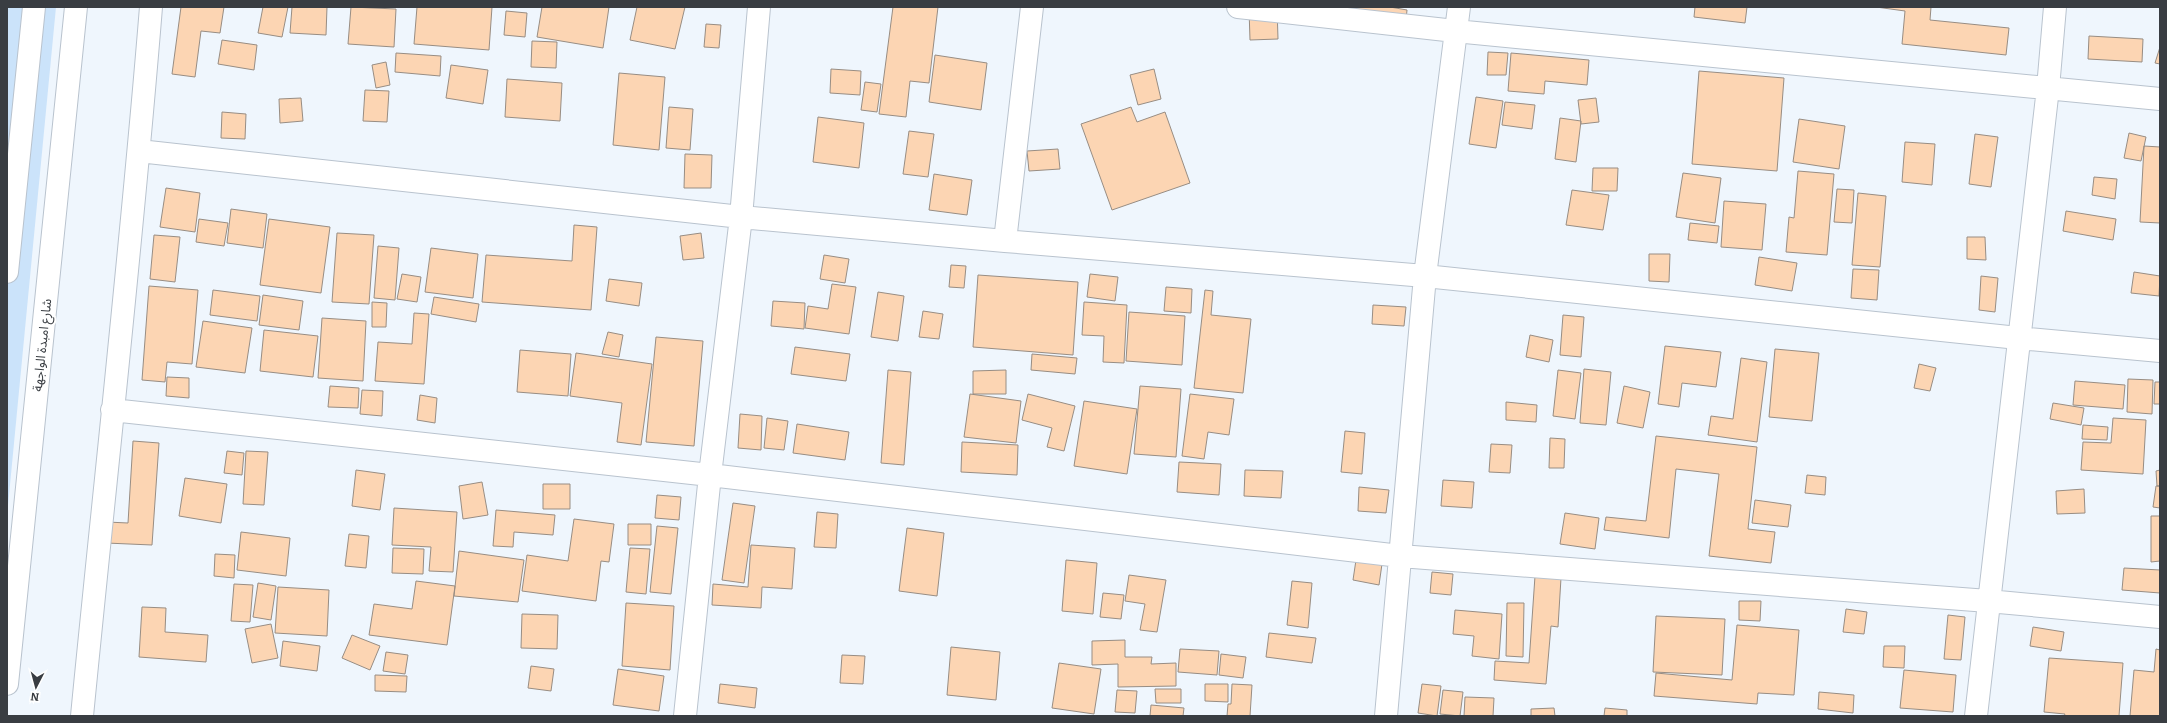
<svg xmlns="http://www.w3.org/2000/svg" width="2167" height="723" font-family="Bitter,'Noto Sans Arabic',serif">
<rect width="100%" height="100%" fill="#eff6fd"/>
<!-- green -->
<path fill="#cbe3fa" d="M7,7H56L7,516Z"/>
<!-- building -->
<path fill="#fcd5b3" stroke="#988d83" d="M181,7H224L220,33L201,31L195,77L172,74Z
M263,7H288L282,37L258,33Z
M292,7H327L326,35L290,33Z
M351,7L396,9L394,47L348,44Z
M417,7H492L489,50L414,44Z
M542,7H609L603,48L537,37Z
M637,7H685L675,49L630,40Z
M893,7H938L929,83L910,81L906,117L879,114Z
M1277,7L1278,39L1250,40L1249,9Z
M1346,7H1390L1407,10L1405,30L1344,21Z
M1695,7H1747L1745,23L1694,17Z
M1876,7H1931L1930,20L2009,28L2006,55L1902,44L1905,11Z
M506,11L527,13L525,37L504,35Z
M706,24L721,25L719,48L704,47Z
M2089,36L2143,39L2142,62L2088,59Z
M222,40L257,45L254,70L218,64Z
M532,41L557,42L556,68L531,67Z
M2160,47V64L2155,63Z
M1488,52L1508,53L1506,75H1487Z
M396,53L441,56L440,76L395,72Z
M1511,53L1589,60L1587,85L1545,81L1544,94L1508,91Z
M935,55L987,63L981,110L929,102Z
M386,62L390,85L376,88L372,65Z
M451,65L488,70L483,104L446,98Z
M831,69L861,71L860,95L830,93Z
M1154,69L1161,99L1138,105L1130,75Z
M1699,71L1784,78L1777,171L1692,164Z
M619,73L665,77L659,150L613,145Z
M507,79L562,83L560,121L505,117Z
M865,82L881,84L877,112L861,110Z
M365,90L389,91L387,122L363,121Z
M1476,97L1503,101L1496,148L1469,144Z
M301,98L303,121L280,123L279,99Z
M1596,98L1599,122L1581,124L1578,100Z
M1505,102L1535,105L1532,129L1502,125Z
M669,107L693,109L690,150L666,148Z
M1131,107L1137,122L1165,112L1190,183L1112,210L1081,124Z
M222,112L246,114L245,139L221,138Z
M818,117L864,123L859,168L813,162Z
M1560,118L1581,121L1576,162L1555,159Z
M1799,119L1845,126L1839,169L1793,162Z
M909,131L934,134L928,177L903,174Z
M2129,133L2146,137L2141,161L2124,158Z
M1975,134L1998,137L1991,187L1969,184Z
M1905,142L1935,144L1932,185L1902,182Z
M2144,146L2160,147V223L2140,222Z
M1058,149L1060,169L1029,171L1027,151Z
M685,154L712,155L711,188H684Z
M1593,168H1618L1617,191H1592Z
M1798,171L1834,174L1827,255L1786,252L1789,217L1794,218Z
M1683,173L1721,178L1715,223L1676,217Z
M934,174L972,180L967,215L929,210Z
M2094,177L2117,179L2115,199L2092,195Z
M166,188L200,193L195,232L160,227Z
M1837,189L1854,190L1852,223L1834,222Z
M1572,190L1609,195L1603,230L1566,225Z
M1858,193L1886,196L1880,267L1852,265Z
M1724,201L1766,204L1762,250L1721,247Z
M231,209L267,214L263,248L227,243Z
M2066,211L2116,219L2113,240L2063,231Z
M199,219L228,223L224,246L196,242Z
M269,219L330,227L321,293L260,285Z
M1690,223L1719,226L1717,243L1688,240Z
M574,225L597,227L591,310L482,302L486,255L572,261Z
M337,233L374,235L369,304L332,302Z
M701,233L704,258L683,260L680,236Z
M154,235L180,237L175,282L150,279Z
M1967,237H1985L1986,260L1967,259Z
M378,246L399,248L395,300L374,298Z
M431,248L478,254L473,298L425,292Z
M1649,254H1670L1669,282L1649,281Z
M824,255L849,259L845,283L820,279Z
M1759,257L1797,263L1792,291L1755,285Z
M951,265L966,266L964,288L949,287Z
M1853,269L1879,270L1877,300L1851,298Z
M2134,272L2160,276L2159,296L2131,293Z
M402,274L421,277L417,302L397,299Z
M1090,274L1118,277L1115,301L1087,297Z
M978,275L1078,282L1073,355L973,347Z
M1981,276L1998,278L1995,312L1979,310Z
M609,279L642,283L639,306L606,301Z
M832,284L856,287L849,334L805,328L808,306L828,309Z
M149,286L198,290L192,364L167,362L165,382L142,380Z
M1166,287L1192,289L1191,313L1164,311Z
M213,290L260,296L257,321L210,315Z
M1205,290L1213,291L1211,315L1251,319L1243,393L1194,388Z
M878,292L904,296L898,341L871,337Z
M263,295L303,301L299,330L259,325Z
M434,297L479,304L476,322L431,314Z
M773,301L805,303L804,329L771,326Z
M372,302L387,303L386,327H372Z
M1084,302L1127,305L1124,363L1103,362L1104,336L1082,335Z
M1373,305L1406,307L1404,326L1372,324Z
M923,311L943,314L939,339L919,337Z
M1129,312L1185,316L1182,365L1126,361Z
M414,313L429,314L424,384L375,381L378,342L412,344Z
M1563,315L1584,317L1581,357L1560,355Z
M322,318L366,321L363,381L318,378Z
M203,321L252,328L245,373L196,367Z
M264,330L318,336L313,377L260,371Z
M608,332L623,335L619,357L602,354Z
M1530,335L1553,340L1549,362L1526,357Z
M656,337L703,341L694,446L646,442Z
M1665,346L1721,352L1716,387L1682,383L1679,407L1658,404Z
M795,347L850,354L846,381L791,374Z
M1775,349L1819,353L1812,421L1769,417Z
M520,350L571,354L568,396L517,392Z
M576,353L652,364L641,445L617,442L622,403L570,396Z
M1032,354L1077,358L1075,374L1031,370Z
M1741,358L1767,362L1757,442L1708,435L1711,416L1733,419Z
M1919,364L1936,368L1930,391L1914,388Z
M1584,369L1611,372L1606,425L1580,423Z
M888,370L911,372L904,465L881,463Z
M1006,370V394H973V371Z
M1558,370L1581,373L1575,419L1553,416Z
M167,377L189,378V398L166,396Z
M2128,379L2153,380L2152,414L2127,412Z
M2075,381L2125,385L2123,409L2073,405Z
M2155,382H2160V404H2154Z
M330,386L359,388L358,408L328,407Z
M1140,386L1181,389L1176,457L1134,454Z
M1624,386L1650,392L1643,428L1617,423Z
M362,390L383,391L382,416L360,414Z
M970,394L1021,401L1016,443L964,437Z
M1028,394L1075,406L1064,451L1047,447L1052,428L1022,420Z
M1190,394L1234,399L1229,435L1208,432L1204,459L1182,456Z
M420,395L437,398L435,423L417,420Z
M1084,401L1137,409L1127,474L1074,466Z
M1506,402L1537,405L1536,422L1506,420Z
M2053,403L2084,408L2081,425L2050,419Z
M740,414L762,416L761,450L738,448Z
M767,418L788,421L784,450L764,448Z
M2113,418L2146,420L2143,474L2081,470L2083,442L2111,443Z
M797,424L849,432L845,460L793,453Z
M2083,425L2108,427L2107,440L2082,439Z
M1345,431L1365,433L1362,474L1341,472Z
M1656,436L1757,447L1748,529L1775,532L1771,563L1709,556L1719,474L1676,469L1669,538L1604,530L1606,517L1646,521Z
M1550,438L1565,439L1564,468H1549Z
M133,441L159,443L152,545L106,543L107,522L128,523Z
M962,442L1018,445L1017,475L961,472Z
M1491,444L1512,445L1510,473L1489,472Z
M227,451L244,453L242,475L224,473Z
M246,451L268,452L264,505L243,504Z
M1179,462L1221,464L1219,495L1177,492Z
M356,470L385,474L380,510L352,506Z
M1245,470L1283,471L1281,498L1244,496Z
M2160,470V486H2157L2156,471Z
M1807,475L1826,477L1825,495L1805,493Z
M185,478L227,484L221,523L179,516Z
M1443,480L1474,482L1472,508L1441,506Z
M482,482L488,515L463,519L459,486Z
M543,484H570V509H543Z
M2156,486H2160V508L2153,507Z
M1359,487L1389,490L1386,513L1358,511Z
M2084,489L2085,513L2057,514L2056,491Z
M657,495L681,497L679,520L655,518Z
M1755,500L1791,505L1788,527L1752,523Z
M733,503L755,506L744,583L722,580Z
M394,508L457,512L453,572L429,571L431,547L392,545Z
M496,510L555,515L553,535L514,532L513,547L493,546Z
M817,512L838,514L836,548L814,547Z
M1565,513L1599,518L1595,549L1560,544Z
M2151,516H2160V561L2151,562Z
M574,519L614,524L609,562L601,561L596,601L522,591L527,555L568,561Z
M628,524H651V545H628Z
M657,526L678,528L671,594L650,592Z
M907,528L944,533L937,596L899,591Z
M241,532L290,538L286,576L237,570Z
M349,534L369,536L366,568L345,566Z
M751,545L795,548L792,589L762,587L761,608L712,605L713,584L748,587Z
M393,548L424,549L423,574L392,573Z
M630,548L650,549L646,594L626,592Z
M459,551L524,560L518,602L454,596Z
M215,554L235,555L234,578L214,576Z
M1066,560L1097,563L1093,614L1062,611Z
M1356,560L1382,564L1379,585L1353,580Z
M2124,568L2160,570V593L2122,590Z
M1432,572L1453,574L1451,595L1430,593Z
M1129,575L1166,580L1157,632L1140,630L1145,604L1125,601Z
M1535,576L1561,578L1558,627L1551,626L1546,684L1494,680L1495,661L1529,663Z
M416,581L455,586L447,645L369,635L374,604L412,609Z
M1292,581L1312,583L1308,628L1287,625Z
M258,583L276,586L271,620L253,617Z
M234,584L253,585L250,622L231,621Z
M278,587L329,590L327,636L275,633Z
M1103,593L1124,595L1121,619L1100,617Z
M1739,601H1761L1760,621L1739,620Z
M626,603L674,606L670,670L622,666Z
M1507,603H1524L1523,657L1506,656Z
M142,607L166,608L165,632L208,635L206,662L139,657Z
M1846,609L1867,612L1864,634L1843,632Z
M1455,610L1502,614L1499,659L1472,656L1474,636L1453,634Z
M522,614L558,615L557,649L521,648Z
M1948,615L1965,617L1961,660L1944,659Z
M1656,616L1725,619L1722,675L1653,672Z
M271,624L278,658L252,663L245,629Z
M1737,625L1799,630L1794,695L1758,693L1757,704L1654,696L1656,673L1732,680Z
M2033,627L2064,632L2061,651L2030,646Z
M1269,633L1316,638L1312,663L1266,657Z
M352,635L380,646L370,670L342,658Z
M1125,640V657H1152L1151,664L1176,663V686L1118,687V664L1092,665V641Z
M283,641L320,646L317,671L280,666Z
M1884,646H1905L1904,668L1883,667Z
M951,647L1000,652L996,700L947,695Z
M1180,649L1219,651L1217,675L1178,672Z
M2156,649L2160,650V716H2130L2134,670L2154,672Z
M386,652L408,655L405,674L383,671Z
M1221,654L1246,657L1243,678L1219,675Z
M842,655L865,656L863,684L840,683Z
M2049,658L2123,663L2119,716H2064L2065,714L2044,712Z
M1059,663L1101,669L1094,714L1052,708Z
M531,666L554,669L551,691L528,688Z
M618,669L664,676L659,711L613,705Z
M1904,670L1956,675L1953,712L1900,708Z
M375,675L407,676L406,692L375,691Z
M720,684L757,688L755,708L718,703Z
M1205,684H1228V702L1205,701Z
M1232,684L1252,685L1250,716H1227L1228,704H1231Z
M1422,684L1441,686L1437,716L1418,713Z
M1155,689H1181V703H1156Z
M1117,690L1137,691L1135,713L1115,712Z
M1443,690L1463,692L1460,716L1440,714Z
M1819,692L1854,695L1853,713L1818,709Z
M1465,697L1494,698L1493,716H1464Z
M1151,705L1184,708L1183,716H1150Z
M1554,708L1555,716H1531V709Z
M1605,708L1627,710V716H1604Z"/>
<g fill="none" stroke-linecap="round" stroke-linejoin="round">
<defs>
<path id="street" d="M1238,7L1455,31L2160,99
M139,151L741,217L1005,241L1425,276L2018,338L2160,351
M1005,241L1032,7
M112,410L710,475L1400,556L1988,601L2160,617
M82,716C105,480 132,244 151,7
M685,716L710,475L741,217L759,7
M1386,716L1425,276L1459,7
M1976,716L2048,88L2055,7"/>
<path id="secondary" d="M7,272L34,7
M7,684L76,7"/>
</defs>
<!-- street casing -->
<use href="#street" stroke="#b9c3ce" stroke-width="24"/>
<!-- secondary casing -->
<use href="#secondary" stroke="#b9c3ce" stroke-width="24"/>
<!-- street -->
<use href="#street" stroke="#fff" stroke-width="22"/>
<!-- secondary -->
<use href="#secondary" stroke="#fff" stroke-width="22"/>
</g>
<g text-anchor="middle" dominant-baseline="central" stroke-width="4" stroke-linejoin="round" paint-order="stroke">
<!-- street labels -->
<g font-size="13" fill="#393d42" stroke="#fff">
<text transform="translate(42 345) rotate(-84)">شارع امبدة الواجهة</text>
</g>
</g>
<!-- border -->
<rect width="2167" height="723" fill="none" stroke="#393d42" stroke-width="16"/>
<!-- north arrow -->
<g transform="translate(36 687) rotate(186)" stroke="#ffffff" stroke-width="3" paint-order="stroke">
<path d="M0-3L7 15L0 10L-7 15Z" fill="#393d42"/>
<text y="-6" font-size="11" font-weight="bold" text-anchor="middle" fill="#393d42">N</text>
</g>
</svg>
